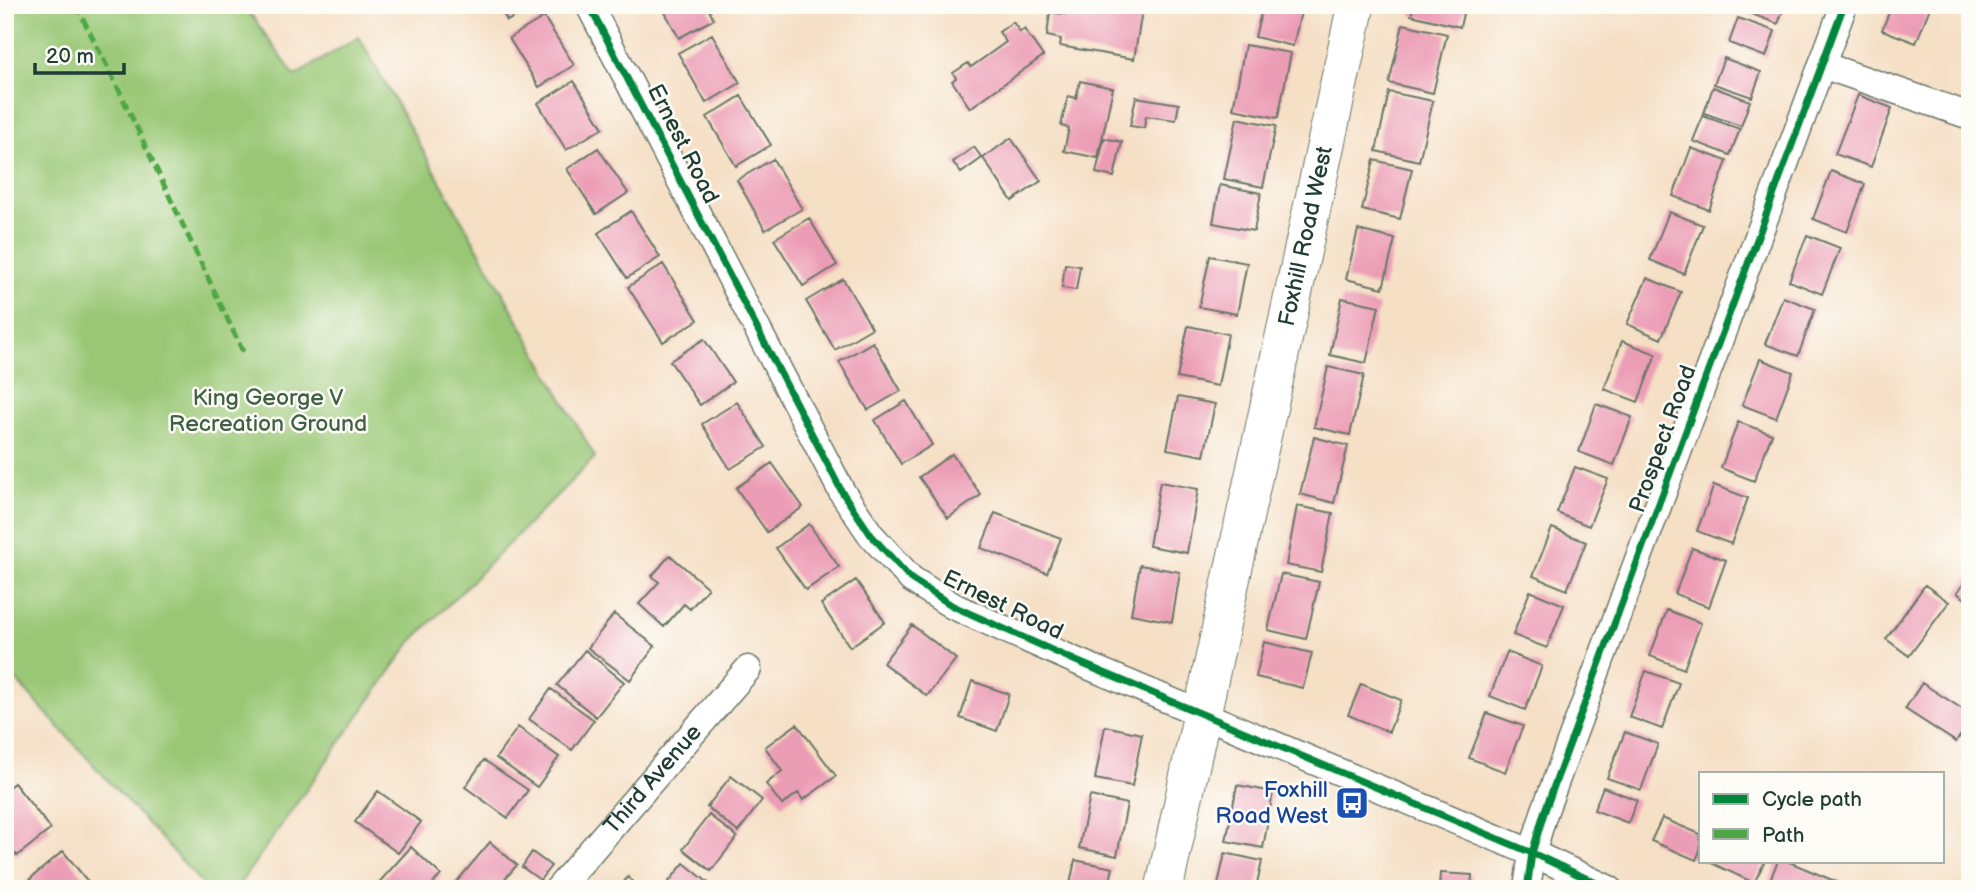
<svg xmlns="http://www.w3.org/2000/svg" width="1975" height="894" font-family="'Balsamiq Sans',sans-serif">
<rect width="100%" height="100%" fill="#fdfcf7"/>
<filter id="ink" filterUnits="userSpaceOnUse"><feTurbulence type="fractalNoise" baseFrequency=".0143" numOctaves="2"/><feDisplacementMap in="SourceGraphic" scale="14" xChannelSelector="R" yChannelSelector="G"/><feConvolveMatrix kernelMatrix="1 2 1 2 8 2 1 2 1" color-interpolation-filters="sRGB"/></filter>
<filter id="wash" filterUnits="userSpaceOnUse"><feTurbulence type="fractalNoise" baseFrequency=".00686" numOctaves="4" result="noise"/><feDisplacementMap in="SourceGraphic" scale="28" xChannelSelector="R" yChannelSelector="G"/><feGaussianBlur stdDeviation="1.57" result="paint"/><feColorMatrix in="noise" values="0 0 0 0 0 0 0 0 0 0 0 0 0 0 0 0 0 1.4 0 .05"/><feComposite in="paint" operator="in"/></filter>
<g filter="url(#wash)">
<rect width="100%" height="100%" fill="#f5dfc5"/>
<!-- green -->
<path fill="#99c775" stroke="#5c8254" stroke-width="2" d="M5,5H244L295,76L359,37L595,457L411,642L236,889H207L5,668Z"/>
<g id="blocks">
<!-- building -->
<path fill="#ec9db6" d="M499,5H536L507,21Z
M661,5H706L714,19L679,38Z
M1066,5H1090L1118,10L1119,5H1143L1134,59L1060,46L1061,39L1047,36L1050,12L1065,14Z
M1263,5L1301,12L1293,46L1255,37Z
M1414,5H1465L1460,27L1411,15Z
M1743,5H1785L1778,24L1741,10Z
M1892,5H1931L1916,43L1882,30Z
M544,17L574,65L539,87L509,38Z
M1738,18L1775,31L1766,57L1729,43Z
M1013,22L1020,32L1024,29L1043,56L970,108L952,81L956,78L953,73L968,63L971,67L1006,42L999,32Z
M1403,24L1447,34L1433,93L1389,83Z
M712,34L740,83L706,103L678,53Z
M1245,45L1291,53L1278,118L1233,109Z
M1724,58L1761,72L1752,97L1714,84Z
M574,81L603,128L566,150L538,103Z
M1080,81L1113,88L1098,158L1064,151L1069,128L1061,126L1068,96L1076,98Z
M1713,87L1750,101L1741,126L1704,113Z
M1389,92L1433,101L1419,161L1376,151Z
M1858,95L1892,108L1871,167L1835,154Z
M741,96L771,145L736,166L707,117Z
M1136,97L1179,104L1176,120L1146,116L1144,128L1130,126Z
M1703,116L1740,129L1730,155L1693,141Z
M1237,118L1276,126L1263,187L1224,179Z
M1011,138L1041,181L1012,201L983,158Z
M1104,138L1122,142L1114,177L1096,173Z
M974,147L982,158L961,173L953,162Z
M598,148L628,193L596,214L567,169Z
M1691,148L1727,161L1709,210L1673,196Z
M773,159L802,209L765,230L737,180Z
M1374,160L1412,169L1400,219L1362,210Z
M1831,171L1865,184L1847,232L1813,219Z
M1220,185L1261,193L1254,231L1213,223Z
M631,211L660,257L627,278L598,233Z
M1669,212L1703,225L1684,274L1650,260Z
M809,218L837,265L803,286L774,239Z
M1358,230L1395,239L1383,288L1346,279Z
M1807,235L1840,248L1822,294L1789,281Z
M1210,256L1247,263L1237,314L1199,307Z
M663,264L698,320L663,342L628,287Z
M1065,264L1080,266L1076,290L1062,288Z
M1647,278L1681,292L1661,339L1627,324Z
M843,279L872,328L835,350L806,301Z
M1783,297L1815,309L1798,356L1765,344Z
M1342,298L1379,306L1366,363L1330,355Z
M1188,326L1228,334L1218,386L1177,378Z
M704,339L733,382L700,405L670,361Z
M1622,341L1656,354L1638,402L1604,389Z
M873,342L901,391L868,410L839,362Z
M1760,359L1793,372L1776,418L1742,405Z
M1328,367L1364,375L1350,435L1314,427Z
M1178,397L1215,404L1204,456L1167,449Z
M906,401L932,445L901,464L875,420Z
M737,402L766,447L730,469L702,424Z
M1596,404L1632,417L1614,465L1579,452Z
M1738,422L1772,434L1754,481L1721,468Z
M1314,437L1348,446L1334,503L1300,494Z
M952,454L981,495L948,518L919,477Z
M772,463L803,507L767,532L736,488Z
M1575,467L1608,479L1589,526L1557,513Z
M1160,482L1198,489L1187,553L1149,546Z
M1714,485L1748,498L1731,544L1697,531Z
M1297,506L1333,513L1321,572L1286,565Z
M995,513L1061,538L1047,573L981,548Z
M809,524L839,567L806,590L776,548Z
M1552,528L1586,542L1567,590L1533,576Z
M1692,548L1726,560L1709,607L1675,594Z
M670,555L708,588L690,609L684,604L664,627L639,604L659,582L652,576Z
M1140,565L1180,572L1172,622L1131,614Z
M1281,574L1319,582L1306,639L1268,630Z
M1970,574V602L1957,593Z
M856,580L885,622L850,647L821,604Z
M1925,585L1949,602L1909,656L1886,639Z
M1530,591L1564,605L1547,648L1513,635Z
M1667,610L1701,623L1684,669L1650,656Z
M614,614L655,646L630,680L588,648Z
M912,625L956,659L927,696L883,663Z
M1264,642L1312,653L1303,688L1256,677Z
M585,650L624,682L596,717L557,685Z
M1507,652L1542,666L1525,710L1490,696Z
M1646,671L1679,683L1662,729L1629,717Z
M972,681L1009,694L997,731L960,718Z
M1922,683L1970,714V721L1956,742L1905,709Z
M1361,684L1401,700L1389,732L1348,715Z
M551,689L594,720L572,750L529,719Z
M1487,713L1523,726L1505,772L1469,758Z
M797,724L836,776L803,800L798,793L782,805L766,784L782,771L765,747Z
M1105,726L1142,734L1132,786L1095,779Z
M518,727L559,757L537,787L496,758Z
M1625,732L1658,744L1641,790L1607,778Z
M484,760L528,790L508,818L465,787Z
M731,776L762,800L738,832L707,807Z
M14,783L51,829L17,856L5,842V790Z
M1237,785L1273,792L1263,848L1226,841Z
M1603,787L1637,800L1628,823L1594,810Z
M378,791L421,822L398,853L355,822Z
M1090,796L1127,804L1117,856L1079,848Z
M709,815L737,837L711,871L683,849Z
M1662,818L1700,834V851L1696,860L1651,841Z
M490,842L517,865L496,889H457L453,886Z
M411,847L441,875L428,889H373Z
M63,851L94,889H38L30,879Z
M532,852L551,866L540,880L522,867Z
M1225,853L1262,861L1256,889H1217Z
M1075,860L1113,868L1108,889H1069Z
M1707,861H1765L1754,883Z
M1778,861H1787L1837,882L1834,889H1766Z
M684,863L716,889H663Z
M1440,873L1472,875L1471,889H1439Z
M628,877L641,889H618Z"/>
</g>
</g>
<g filter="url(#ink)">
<use href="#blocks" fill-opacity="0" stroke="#6a7667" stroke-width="2"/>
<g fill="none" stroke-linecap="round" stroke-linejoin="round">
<defs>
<g id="street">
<path d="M589,5L842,492L871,535L911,579L953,606L1076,661L1532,853L1609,889"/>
<path d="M1822,65L1970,116"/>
<path id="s1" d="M558,889L748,669"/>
<path d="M1527,889L1532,853L1544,813L1844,5"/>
</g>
<g id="secondary">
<path id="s2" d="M1164,889L1356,5"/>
</g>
</defs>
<!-- street casing -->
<use href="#street" stroke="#6a7667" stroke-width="29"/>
<!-- secondary casing -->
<use href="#secondary" stroke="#6a7667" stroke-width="39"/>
<!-- street -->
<use href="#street" stroke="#fff" stroke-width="26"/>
<!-- secondary -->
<use href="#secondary" stroke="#fff" stroke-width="37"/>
<!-- quiet -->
<path stroke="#4fa644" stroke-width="5" stroke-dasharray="10 5" stroke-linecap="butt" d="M76,5L118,88L245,356"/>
<defs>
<path id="cycleway" d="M589,5L842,492L871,535L911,579L953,606L1076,661L1532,853L1609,889
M1527,889L1532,853L1544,813L1844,5"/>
</defs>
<!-- cycleway casing -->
<use href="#cycleway" stroke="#fdfcf7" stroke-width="11"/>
<!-- cycleway -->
<use href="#cycleway" stroke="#00873e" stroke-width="7"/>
</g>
</g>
<!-- icons -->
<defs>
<symbol id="bus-square" viewBox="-11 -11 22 22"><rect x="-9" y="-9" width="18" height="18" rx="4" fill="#1a4fb4" stroke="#fdfcf7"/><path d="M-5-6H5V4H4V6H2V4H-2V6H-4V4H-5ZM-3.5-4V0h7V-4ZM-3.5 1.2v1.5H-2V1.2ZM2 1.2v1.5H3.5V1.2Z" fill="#fff"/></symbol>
</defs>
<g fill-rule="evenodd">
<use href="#bus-square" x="1333" y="784" width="38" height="38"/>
</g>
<g text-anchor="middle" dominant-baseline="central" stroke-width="5" stroke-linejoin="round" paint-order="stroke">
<!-- street labels -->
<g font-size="23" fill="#1f3d34" stroke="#fdfcf7">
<text transform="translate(683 144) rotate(63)">Ernest Road</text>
<text stroke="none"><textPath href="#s2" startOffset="668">Foxhill Road West</textPath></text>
<text transform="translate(1663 439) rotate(-70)">Prospect Road</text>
<text transform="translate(1003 605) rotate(26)">Ernest Road</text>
<text stroke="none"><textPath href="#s1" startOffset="145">Third Avenue</textPath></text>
</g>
<!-- park labels -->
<g font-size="23" fill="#3e6044" stroke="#fdfcf7">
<text x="268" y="398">King George V<tspan x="268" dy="26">Recreation Ground</tspan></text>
</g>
<!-- transit labels -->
<g font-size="23" fill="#164399" stroke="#fdfcf7" text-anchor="end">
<text x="1328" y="790">Foxhill<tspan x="1328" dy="26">Road West</tspan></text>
</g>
</g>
<!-- margin -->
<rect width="1975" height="894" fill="none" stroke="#fdfcf7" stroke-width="28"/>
<!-- legend -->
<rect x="1699" y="772" width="245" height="91" fill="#fdfcf7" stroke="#a4b0a9" stroke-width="2"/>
<rect x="1713" y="794" width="35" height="10" fill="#00873e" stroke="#a4b0a9" stroke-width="2"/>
<text x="1762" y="806" font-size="21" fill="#1f3d34">Cycle path</text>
<rect x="1713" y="829" width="35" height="10" fill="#4fa644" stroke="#a4b0a9" stroke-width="2"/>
<text x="1762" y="842" font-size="21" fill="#1f3d34">Path</text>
<!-- scale -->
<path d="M35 63v10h89v-10" fill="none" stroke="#1f3d34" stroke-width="3.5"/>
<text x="46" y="63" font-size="21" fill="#1f3d34" stroke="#fdfcf7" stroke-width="5" paint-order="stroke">20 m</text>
</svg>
